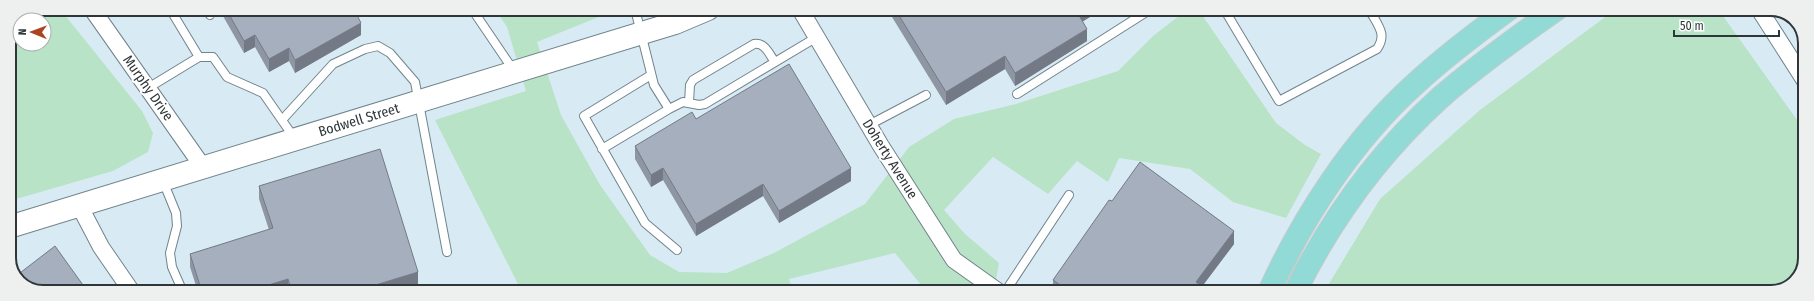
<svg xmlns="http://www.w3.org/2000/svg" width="1814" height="301" font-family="'Fira Sans Condensed',sans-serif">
<rect width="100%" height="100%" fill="#d8ebf4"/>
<!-- green -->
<path fill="#b8e3c6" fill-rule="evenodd" d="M43,9H60L142,111L153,133L148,152L113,171L9,201V43L19,19ZM20,20H44V44H20Z
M495,9H603L606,14L537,42L561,115L600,185L650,255L679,272L727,273L774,253L865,204L909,147L954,119L1016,104L1118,71L1153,36L1188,9H1198L1276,123L1305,145L1321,154L1286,218L1233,202L1190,169L1119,158L1108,182L1077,161L1048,194L993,157L944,210L965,234L999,263L994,292H927L895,253L789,279L793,292H522L435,120L526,91L507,27Z
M1616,9H1718L1805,131V263L1793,284L1771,292H1324L1380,199L1480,110Z"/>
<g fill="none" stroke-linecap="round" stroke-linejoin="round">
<defs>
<path id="lane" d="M170,9L199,57
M207,9L210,15
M472,9L514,71
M635,9L654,85L669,109L683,102L699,105L705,104L817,37
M1224,9L1279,101L1377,49C1386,36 1380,28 1373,16
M1368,9L1373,16L1383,9
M651,75L584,116L645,223L677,250
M148,88L199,57H213L227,77L263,93L295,139
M1017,94L1151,9
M689,102L690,85L693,80L754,44C765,42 769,54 775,62
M282,120L333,64L365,49L378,46L390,53L415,82L447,252
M869,125L926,95
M602,149L669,109
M163,181L176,213L177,226L170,253L172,267L183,292
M1005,292L1069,195"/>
<path id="street" d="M92,9L203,167
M800,9L881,146L954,260L999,292
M1759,9L1805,81
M79,205L101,247L132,292"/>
<path id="secondary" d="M9,227L642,33L675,23L708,9"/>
<path id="primary" d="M1269,292C1303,217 1353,140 1414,85C1444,57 1476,33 1509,9
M1295,292C1331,219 1381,151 1441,97C1478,65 1517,37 1557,9"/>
</defs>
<!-- lane casing -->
<use href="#lane" stroke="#71838b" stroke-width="10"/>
<!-- street casing -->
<use href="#street" stroke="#71838b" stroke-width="18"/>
<!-- secondary casing -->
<use href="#secondary" stroke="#71838b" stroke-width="24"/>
<!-- primary casing -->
<use href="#primary" stroke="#c9cbcc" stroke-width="24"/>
<!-- lane -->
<use href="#lane" stroke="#fff" stroke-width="8"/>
<!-- street -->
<use href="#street" stroke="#fff" stroke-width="16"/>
<!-- secondary -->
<use href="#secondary" stroke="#fff" stroke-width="22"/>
<!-- primary -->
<use href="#primary" stroke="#91dad6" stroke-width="22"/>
</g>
<!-- wall -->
<path fill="#8f96a3" d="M219,9H354L361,35L295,73L289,61L269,72L255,47L244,53Z
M892,9H1103L1083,21L1087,41L1015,86L1005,69L946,105L892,17Z
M696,119L851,181L779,223L763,196L696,236L663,180L651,187L635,159V146Z
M259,186L418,284L394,292H288V291L286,292H198L190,267V254L269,230L259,199Z
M1112,201L1234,244L1202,286L1205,292H1053V280Z"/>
<!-- shaded-wall -->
<path fill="#747a85" d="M1082,9H1103L1077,25V12Z
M361,23V35L295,73V60Z
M1087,29V41L1015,86V73Z
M255,35V47L244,53V41Z
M289,48V61L269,72V59Z
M1005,56V69L946,105V92Z
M663,168V180L651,187V175Z
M851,168V181L779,223V211Z
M763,184V196L696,236V224Z
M1234,231V244L1198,292L1196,282Z
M418,272V284L394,292H353Z
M288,279V291L286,292H246Z"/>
<!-- building -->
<path fill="#a6afbe" stroke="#747a85" d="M226,9H354L361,23L295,60L289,48L269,59L255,35L244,41Z
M895,9H1082L1077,12L1087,29L1015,73L1005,56L946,92Z
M789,64L851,168L779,211L763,184L696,224L663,168L651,175L635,146L692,112L696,119Z
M380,149L418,272L353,292H292L288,279L246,292H202L190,254L273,228L259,186Z
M1140,162L1234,231L1196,282L1205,288L1202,292H1070L1053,280L1109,200L1112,201Z
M55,246L88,292H38L19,282L16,276Z"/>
<g text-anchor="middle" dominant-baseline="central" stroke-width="4" stroke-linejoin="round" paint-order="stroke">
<!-- street labels -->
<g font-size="14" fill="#2e3639" stroke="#fff">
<text transform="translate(148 88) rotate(55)">Murphy Drive</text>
<text transform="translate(359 120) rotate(-17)">Bodwell Street</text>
<text transform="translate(890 159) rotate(58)">Doherty Avenue</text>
</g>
</g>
<!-- crop -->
<path d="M0 0H1814V301H0ZM43 16H1771A27 27 0 0 1 1798 43V258A27 27 0 0 1 1771 285H43A27 27 0 0 1 16 258V43A27 27 0 0 1 43 16Z" fill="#eeefef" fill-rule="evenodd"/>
<path fill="none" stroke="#2e3639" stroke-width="2" d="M43 16H1771A27 27 0 0 1 1798 43V258A27 27 0 0 1 1771 285H43A27 27 0 0 1 16 258V43A27 27 0 0 1 43 16Z"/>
<!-- north arrow -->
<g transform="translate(32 32) rotate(271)"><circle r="19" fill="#ffffff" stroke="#abafb0"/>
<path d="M0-3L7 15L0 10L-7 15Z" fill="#ab4420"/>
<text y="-6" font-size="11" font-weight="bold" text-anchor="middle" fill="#2e3639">N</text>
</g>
<!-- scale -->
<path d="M1674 30v6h105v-6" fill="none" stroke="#2e3639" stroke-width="2"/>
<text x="1680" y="30" font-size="12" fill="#2e3639" stroke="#ffffff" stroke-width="3" paint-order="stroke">50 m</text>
</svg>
